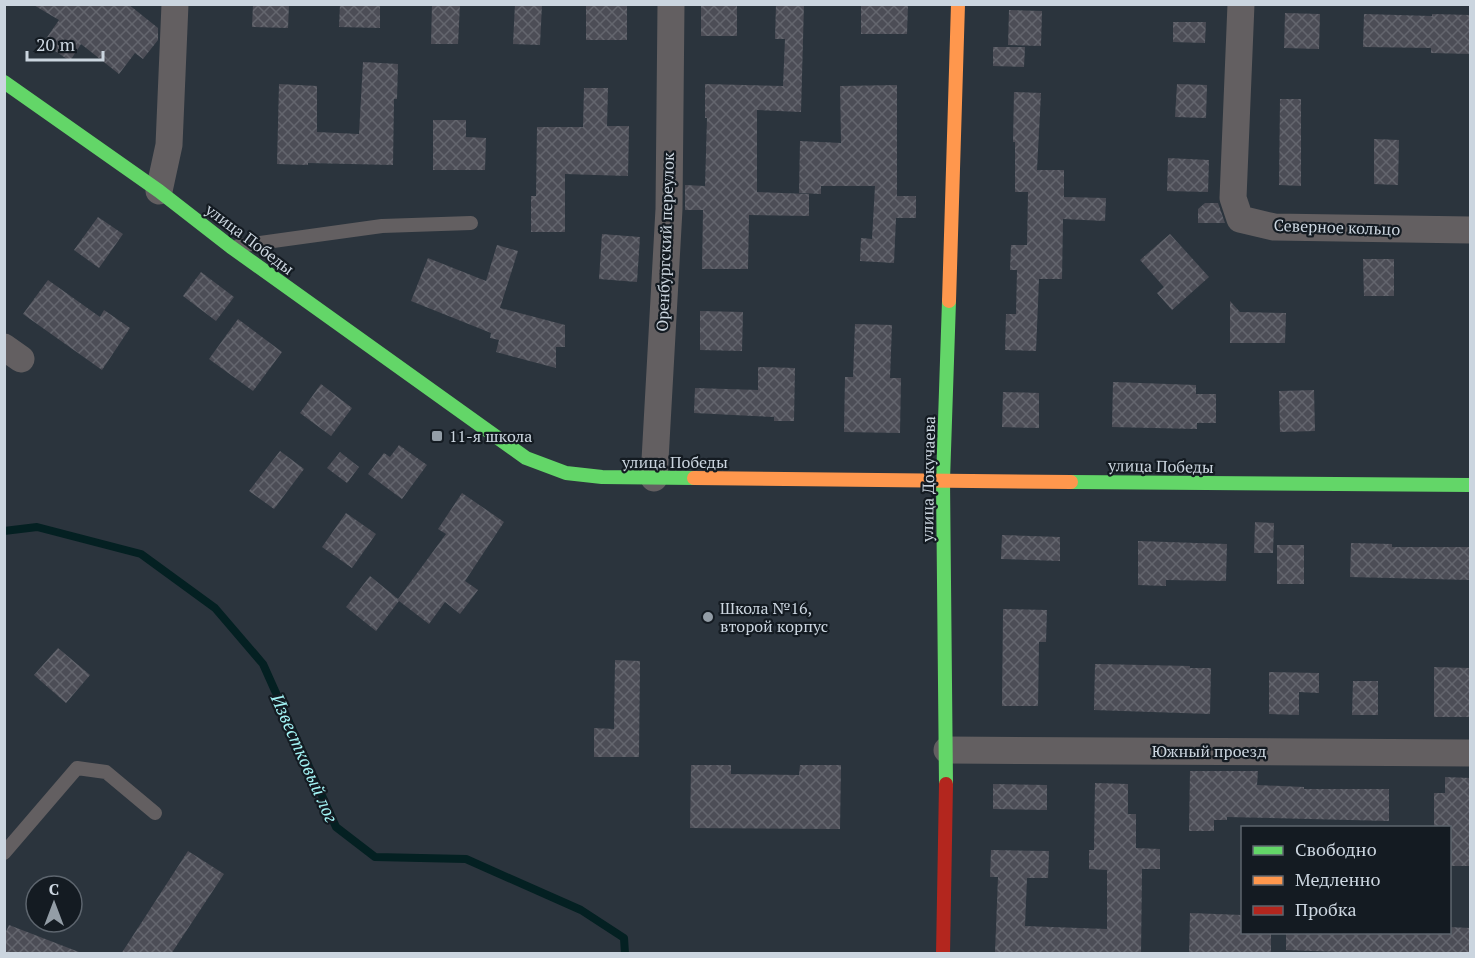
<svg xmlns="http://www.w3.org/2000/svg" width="1475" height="958" font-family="'PT Serif',serif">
<defs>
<pattern id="building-cross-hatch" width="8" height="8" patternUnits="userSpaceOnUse" patternTransform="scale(1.5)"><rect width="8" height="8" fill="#4c4d56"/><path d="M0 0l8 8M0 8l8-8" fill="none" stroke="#64666e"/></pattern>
</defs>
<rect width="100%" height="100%" fill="#2b343d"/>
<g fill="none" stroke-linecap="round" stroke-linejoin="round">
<!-- stream -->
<path stroke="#042022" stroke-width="8" d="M4,531L37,527L141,554L215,608L263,664L336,827L375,857L466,859L581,910L624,938L625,954"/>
</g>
<!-- building -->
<path fill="url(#building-cross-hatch)" d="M32,4H128L158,28V40L143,59L135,53L119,74L81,44L70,61L43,43L59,20Z
M253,4H289L288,28L252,27Z
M340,4H380V28L339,27Z
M432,4H460L458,44H431Z
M515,4H542L540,45L513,44Z
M586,4H627V40H586Z
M701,4H737V36H701Z
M776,4H804L801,112L757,110V192L809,194V216L749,215L748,269H702L703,210H685V185L705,186L707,118H705V84L783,86L785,39H775Z
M861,4H908L907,34H861Z
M1009,10L1042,11L1041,46L1008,45Z
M1285,13L1320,14L1319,49L1284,48Z
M1364,14L1432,16V14L1470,15V54L1431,53V48L1363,47Z
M1173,22H1206L1205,43L1173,42Z
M993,47H1025L1024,67L993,66Z
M363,62L398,64L397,99H394L393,165L308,163V165L277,164L279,84L317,86V132L359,134Z
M1177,84L1207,85L1206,118L1175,117Z
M897,85V196H916V218H896L894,263L860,261L861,238L872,239L875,186H821V194L799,193L800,141L841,143L840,86Z
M584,88H608L607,126H629L628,176L565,174V232H531V196H536L537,127H583Z
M1014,92L1041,93L1037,170H1064V197L1106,198L1105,221L1063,219L1062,279H1039L1036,351L1005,350L1006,314H1016L1017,270H1010L1011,245H1027L1028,192H1015V142H1013Z
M1280,99H1301V186L1279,185Z
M433,120H466V137L486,138L485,170H433Z
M1374,139L1399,140L1398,185L1374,184Z
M1168,158L1209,160L1208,192L1167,191Z
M1205,203H1218L1225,223H1198V209Z
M98,217L123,234L99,268L74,250Z
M602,234L640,237L637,282L599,279Z
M1170,234L1209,277L1172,310L1157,293L1164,287L1140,260Z
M497,245L518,251L500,308L565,325V347H556V368L496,352L499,340L490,338L491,333L411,301L428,258L486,281Z
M1363,259H1394V296H1364Z
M201,272L234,297L216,321L183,296Z
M48,280L100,317L104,310L130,328L102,370L23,314Z
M1230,301L1240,312L1286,313L1285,343H1230Z
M700,311L743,312L742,351L700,350Z
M238,319L282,352L253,391L209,359Z
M855,324L892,325L890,378H901L900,433L844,432L845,377H853Z
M758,367L795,368L794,421H774V417L694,413L695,388L758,390Z
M1113,382L1196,385V394H1216V423H1197V429L1112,427Z
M321,384L352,408L331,436L300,413Z
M1314,390L1315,431L1280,432L1279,391Z
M1003,392L1039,393V428L1002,427Z
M399,445L427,465L402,499L368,474L384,453L390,457Z
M280,451L304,469L274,509L249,491Z
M340,452L359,467L347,483L327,468Z
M462,493L504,522L465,581L478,590L460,614L445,602L429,624L399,601L376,631L346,607L370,576L398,599L446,534L438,529Z
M346,513L376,534L352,568L322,547Z
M1255,522L1274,523L1273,553H1254Z
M1002,535L1060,537V561L1001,559Z
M1138,541L1227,544L1226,581L1166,580V586L1138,585Z
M1351,543L1392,544V547H1470V580L1350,577Z
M1277,545H1304V584H1277Z
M1003,609L1047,610L1046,642H1039L1038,706H1002Z
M58,648L90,675L66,703L34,675Z
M615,660L640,661L639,757H594V728L614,729Z
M1095,664L1190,666V668H1211L1210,714L1094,710Z
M1434,667L1470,668V717H1434Z
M1269,672L1319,673V693L1299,692V715L1269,714Z
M1353,681H1378V715H1352Z
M691,765H731V774L799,775L800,765H841L840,829L690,828Z
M1190,771H1258L1257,785L1304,787V789H1389V821L1227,817V820H1214V831H1189Z
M1445,777L1470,778V866H1449V828H1434V793H1445Z
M1095,783L1128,784V814H1136V848L1160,849V869H1142L1141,954L995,952L998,877H990L991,850L1049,851L1048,878H1027L1025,926L1107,929V870L1089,869V850H1094Z
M993,784L1047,785V810L993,809Z
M188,851L224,874L171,954H121Z
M1190,913L1242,915V933H1271V954H1189Z
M9,925L79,952L78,954H4V936Z
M1449,927L1470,928V954H1338V952L1286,950V933H1449Z"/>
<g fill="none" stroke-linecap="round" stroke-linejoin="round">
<!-- lane -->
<path stroke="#635f61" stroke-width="14" d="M238,246L382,226L471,223
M4,853L77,768L106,772L155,813"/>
<!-- street -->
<path stroke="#635f61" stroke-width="27" d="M1241,4L1233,198L1240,219L1274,227L1470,230
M159,191L169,145L175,4
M4,347L21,359
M654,478L669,209L671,4
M947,750L1470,753"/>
<!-- fast -->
<path stroke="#63d668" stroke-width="14" d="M4,82L159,191L231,247L526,458L566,473L602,477L694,478
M1071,482L1470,485
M946,784L943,480L949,301"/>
<!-- slow -->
<path stroke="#ff974d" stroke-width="14" d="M949,301L958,4
M694,478L1071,482"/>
<!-- jam -->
<path stroke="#b3261e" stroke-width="14" d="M943,954L946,784"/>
</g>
<!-- markers -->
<g fill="#939da6" stroke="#141b22" stroke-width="2">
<rect x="431" y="430" width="12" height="12" rx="3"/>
<circle cx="708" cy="617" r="6"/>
</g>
<g text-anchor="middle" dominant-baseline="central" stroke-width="4.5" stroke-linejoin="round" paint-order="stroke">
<!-- street labels -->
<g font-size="16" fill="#cbd5df" stroke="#141b22">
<text transform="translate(1337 227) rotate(2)">Северное кольцо</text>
<text transform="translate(250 239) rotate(37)">улица Победы</text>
<text transform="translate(665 242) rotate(-88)">Оренбургский переулок</text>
<text x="675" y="462">улица Победы</text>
<text transform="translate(1161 466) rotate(1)">улица Победы</text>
<text transform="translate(928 479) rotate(-89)">улица Докучаева</text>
<text x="1209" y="751">Южный проезд</text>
</g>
<!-- poi labels -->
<g font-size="16" fill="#cbd5df" stroke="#141b22" text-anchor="start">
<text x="449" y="436">11-я школа</text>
<text x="720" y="608">Школа №16,<tspan x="720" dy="18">второй корпус</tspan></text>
</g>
<!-- water labels -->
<g font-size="18" font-style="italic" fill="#a3f4f5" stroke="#141b22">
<text transform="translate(305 758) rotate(66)">Известковый лог</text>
</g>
</g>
<!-- border -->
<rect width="1475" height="958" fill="none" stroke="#cbd5df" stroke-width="12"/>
<!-- legend -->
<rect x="1241" y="826" width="210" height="108" fill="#141b22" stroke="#5d656e" stroke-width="1.5"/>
<rect x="1253" y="846" width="30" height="9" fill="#63d668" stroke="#5d656e" stroke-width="1.5"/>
<text x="1295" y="856" font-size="18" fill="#cbd5df">Свободно</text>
<rect x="1253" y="876" width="30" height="9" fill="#ff974d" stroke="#5d656e" stroke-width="1.5"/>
<text x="1295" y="886" font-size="18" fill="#cbd5df">Медленно</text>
<rect x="1253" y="906" width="30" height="9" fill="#b3261e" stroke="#5d656e" stroke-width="1.5"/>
<text x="1295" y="916" font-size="18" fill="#cbd5df">Пробка</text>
<!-- north arrow -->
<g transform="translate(54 904)"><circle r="28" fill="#141b22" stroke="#5d656e" stroke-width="1.5"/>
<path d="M0-4.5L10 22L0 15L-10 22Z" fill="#939da6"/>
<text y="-9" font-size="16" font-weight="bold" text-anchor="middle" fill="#cbd5df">С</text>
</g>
<!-- scale -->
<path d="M27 51v9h76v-9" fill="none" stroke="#cbd5df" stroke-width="3"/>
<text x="36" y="51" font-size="18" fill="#cbd5df" stroke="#141b22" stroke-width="4.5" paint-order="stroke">20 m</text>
</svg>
